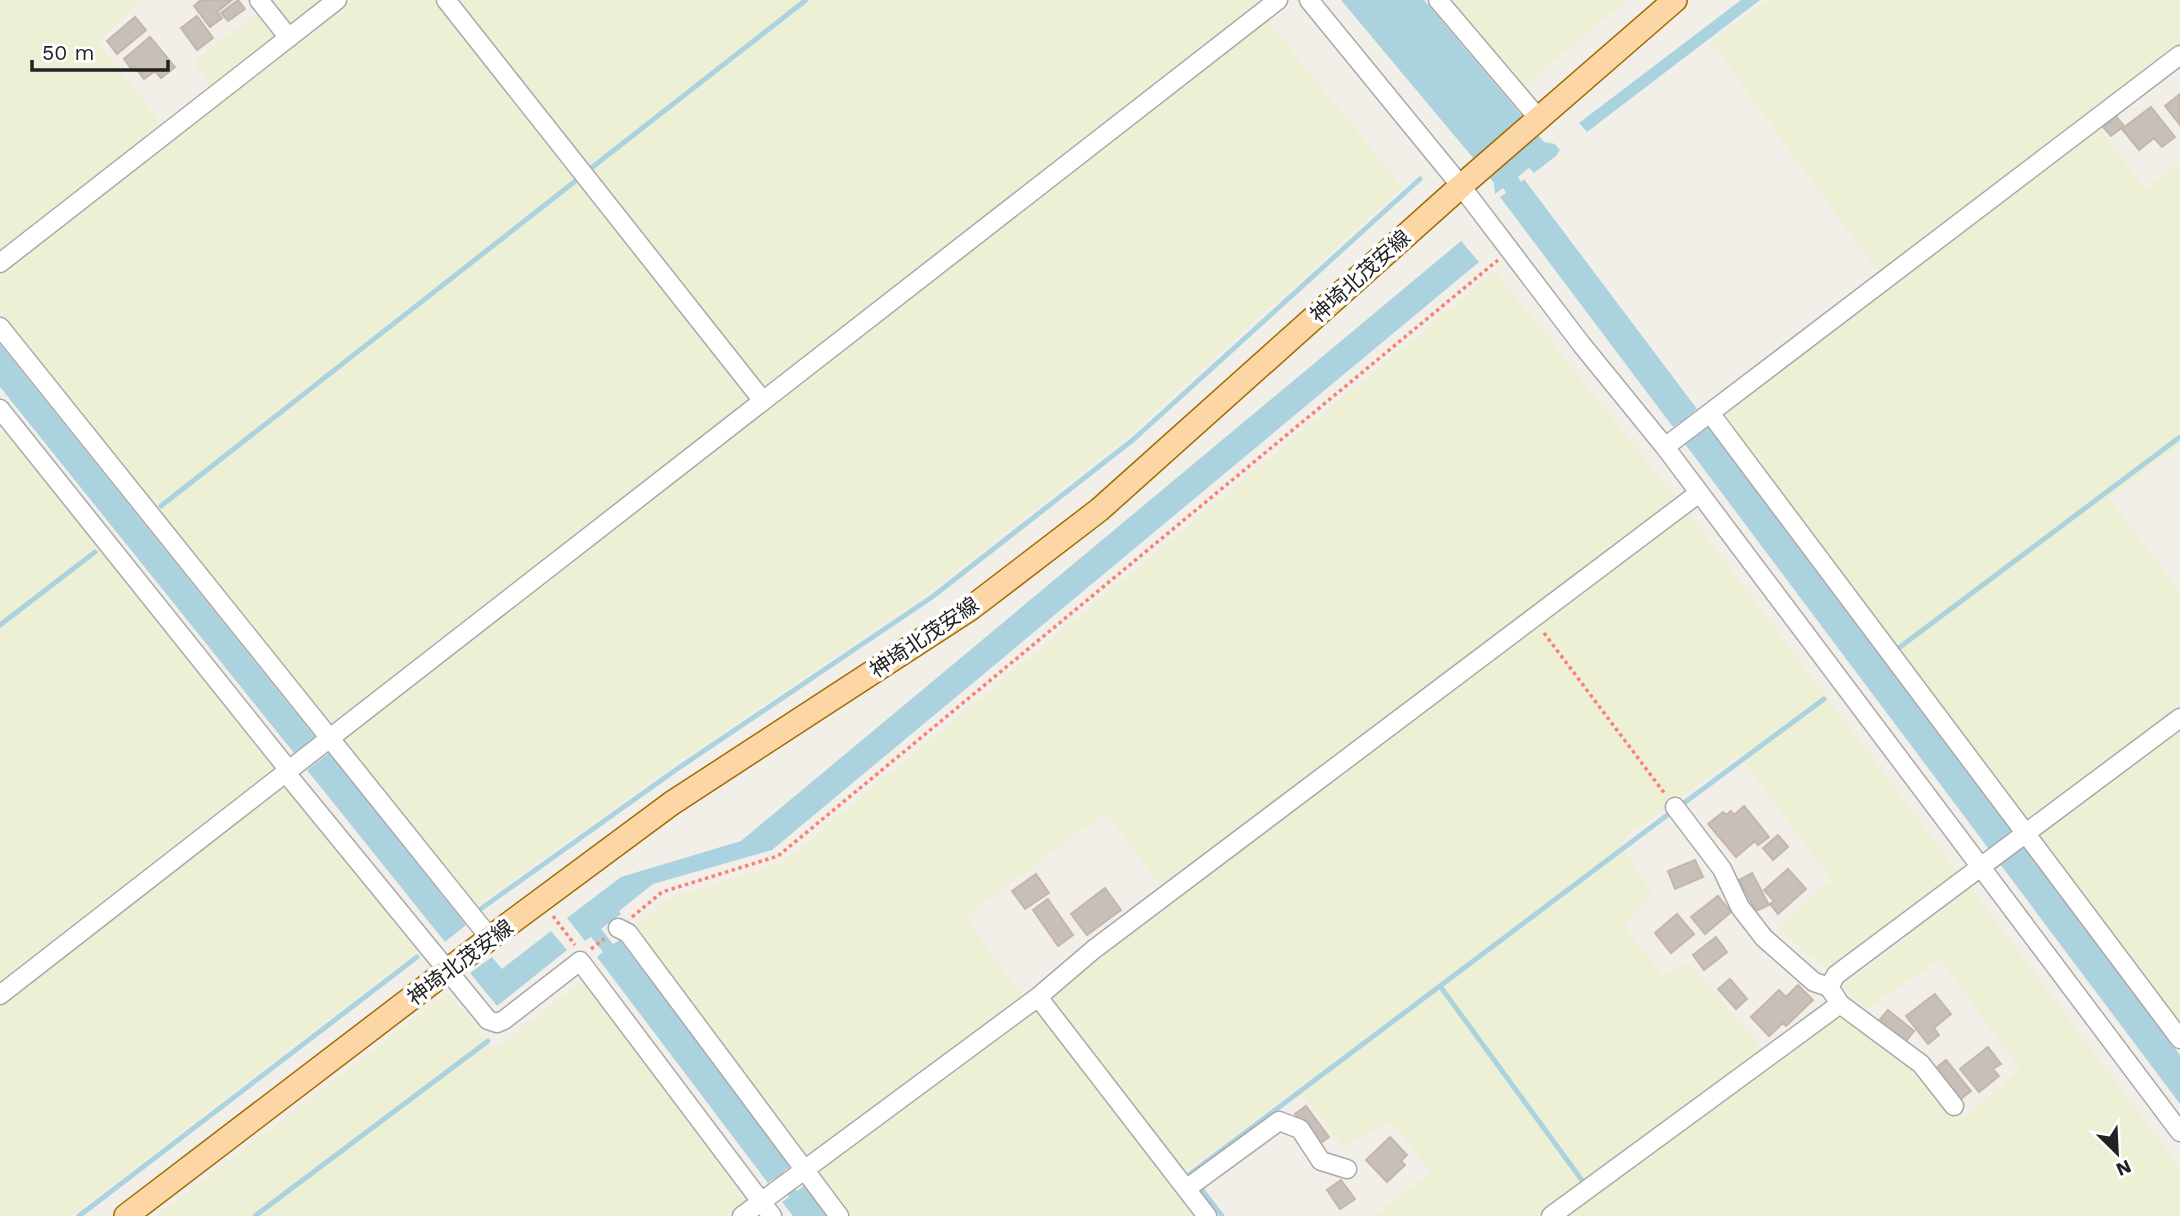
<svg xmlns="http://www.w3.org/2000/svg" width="2180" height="1216" font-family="'Work Sans','Noto Sans JP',sans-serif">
<rect width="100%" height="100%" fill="#f2efe9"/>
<!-- farmland -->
<path fill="#eef0d5" d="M0,0H142L98,41L163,126L0,253Z
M269,0H325L211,90L194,61L271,3Z
M350,0H1266L1257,8L1403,187L1128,436L930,592L675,765L474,908L0,312V271Z
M1452,0H1627L1524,87Z
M1767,0H2180V45L1879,274L1711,42Z
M2098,127L2145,189L2180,162V445L2110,498L2180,591V707L2028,822L1718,414Z
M1495,271L1677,499L1162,888L1105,813L965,917L1024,997L805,1161L631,927L666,899L783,862Z
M0,423L418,951L72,1216H0Z
M1688,512L1961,876L1831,973L1777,928L1831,880L1738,755L1619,842L1652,894L1624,926L1662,974L1689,963L1763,1050L1540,1216H1373L1431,1172L1390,1121L1343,1146L1297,1089L1173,1180L1200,1216H846L813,1172L1038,1005Z
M2180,728V1028L2036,836Z
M1971,888L2180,1167V1216H1565L1839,1017L1917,1071L1961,1120L2020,1069L1940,960L1867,1009L1843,986Z
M584,980L746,1201L727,1216H156L448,993L494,1049Z"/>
<!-- water -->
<path fill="#aad3df" d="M1341,0H1424L1544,142L1555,144L1560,150L1556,156L1534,173L1529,168L1518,177L1521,182L1524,179L1697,409L1688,416L1701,432L1710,426L2180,1055V1104L1685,444L1694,437L1682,421L1673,427L1500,197L1506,193L1503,188L1495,194L1494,183Z
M1741,0H1760L1587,132L1579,123Z
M1461,241L1479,262L772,850L653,884L619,911L621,914L601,929L613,944L620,940L791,1166L783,1172L797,1191L805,1185L828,1216H793L782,1202L789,1197L775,1178L768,1183L597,957L603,952L591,937L585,941L567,918L621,877L741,841Z
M0,344L315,737L294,753L0,387Z
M329,753L466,925L445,942L307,770Z
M551,931L567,950L497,1006L470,973L492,957L502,969Z"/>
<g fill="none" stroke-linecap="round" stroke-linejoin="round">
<!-- stream -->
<path stroke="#aad3df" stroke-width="5" d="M590,169L806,0
M161,506L578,179
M0,625L95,552
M1900,647L2180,437
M1684,803L1824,699
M482,908L677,769L932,597L1134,439L1420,179
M1440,986L1581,1179
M1190,1174L1670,813
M1202,1190L1222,1216
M79,1216L417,957
M255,1216L488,1041"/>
</g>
<!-- building -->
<path fill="#c7bfb8" stroke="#c4b6ab" stroke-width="2" d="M201,0H232L217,12L222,18L210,27L194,6Z
M238,0L245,9L228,21L221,13Z
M197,16L213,38L197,50L181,28Z
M135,17L146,30L117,54L107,41Z
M150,37L175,67L161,78L155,71L144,79L135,67L132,70L124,59Z
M2180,94V125L2165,106Z
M2151,107L2175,137L2162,147L2154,138L2139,150L2122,129Z
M2116,116L2124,126L2111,136L2103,127Z
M1744,806L1769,837L1758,845L1755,841L1736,857L1708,824L1723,812L1726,815L1731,811L1734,815Z
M1778,835L1788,847L1773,860L1763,848Z
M1695,860L1703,877L1675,889L1668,871Z
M1788,869L1806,889L1778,914L1770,904L1774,901L1764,890Z
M1752,873L1769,905L1756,911L1739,880Z
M1036,874L1049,893L1025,909L1012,891Z
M1105,888L1121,910L1087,935L1071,914Z
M1718,896L1731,912L1705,934L1691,917Z
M1048,899L1073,935L1058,946L1033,910Z
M1677,914L1694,934L1671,953L1655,933Z
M1716,937L1727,952L1704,970L1693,955Z
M1730,979L1747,999L1736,1009L1718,989Z
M1798,985L1813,1000L1786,1026L1783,1023L1769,1036L1751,1017L1779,990L1786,997Z
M1935,994L1951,1014L1934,1028L1939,1035L1928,1044L1906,1016Z
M1888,1010L1914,1031L1904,1044L1877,1023Z
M1988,1047L2001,1064L1993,1069L1999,1076L1979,1092L1960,1069Z
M1946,1060L1971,1091L1958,1101L1934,1070Z
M1306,1106L1329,1137L1318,1145L1295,1114Z
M1390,1137L1407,1155L1401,1161L1405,1165L1387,1182L1366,1160Z
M1341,1180L1355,1199L1340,1209L1327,1190Z"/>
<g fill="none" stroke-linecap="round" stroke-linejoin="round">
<defs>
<path id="minor" d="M259,0L289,38
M446,0L763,401
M1309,0L1461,186L1582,345L1665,447L2180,1132
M1438,0L1539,119
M0,263L337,0
M0,327L490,938
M0,409L284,764L286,773L488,1020L497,1023L504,1020L580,961L772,1216
M1710,413L2180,1039
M1665,447L2180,55
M1675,807L1722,869L1740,907L1764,938L1814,982L1829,987
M618,928L628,933L839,1216
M0,995L1278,0
M1038,997L1207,1216
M1840,1004L1921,1064L1954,1106
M1186,1189L1279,1121L1300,1129L1321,1161L1347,1169
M742,1216L1038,997L1093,950L1699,493
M1551,1216L1840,1004L1829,987L1836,975L2180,718"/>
<path id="major" d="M126,1216L490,938L672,803L971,608L1099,510L1461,186L1675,0"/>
</defs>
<!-- minor casing -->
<use href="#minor" stroke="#a9a9a9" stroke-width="21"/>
<!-- major casing -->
<use href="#major" stroke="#a06b00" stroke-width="26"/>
<!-- path -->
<path stroke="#fa8072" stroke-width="3.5" stroke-dasharray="3.5 3.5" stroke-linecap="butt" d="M1544,633L1665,794
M553,916L575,945
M632,917L662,892L778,856L1498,260
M591,949L604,939"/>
<!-- minor -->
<use href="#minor" stroke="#fff" stroke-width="18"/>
<!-- major -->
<use href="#major" stroke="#fcd6a4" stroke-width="23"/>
</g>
<g text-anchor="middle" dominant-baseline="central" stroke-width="7" stroke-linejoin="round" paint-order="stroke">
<!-- street labels -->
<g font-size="21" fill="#222" stroke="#fff">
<text transform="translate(1360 276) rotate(-42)">神埼北茂安線</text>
<text transform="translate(924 637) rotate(-34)">神埼北茂安線</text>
<text transform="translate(460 962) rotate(-37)">神埼北茂安線</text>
</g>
</g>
<!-- north arrow -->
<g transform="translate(2117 1153) rotate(156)" stroke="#ffffff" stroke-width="5" paint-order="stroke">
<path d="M0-5L12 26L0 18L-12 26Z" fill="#222222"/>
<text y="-10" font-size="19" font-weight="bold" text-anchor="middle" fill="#222222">N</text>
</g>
<!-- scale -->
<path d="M32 60v10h136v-10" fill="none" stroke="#222222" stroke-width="3.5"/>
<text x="42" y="60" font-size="21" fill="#222222" stroke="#ffffff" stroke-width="5" paint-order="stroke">50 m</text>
</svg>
